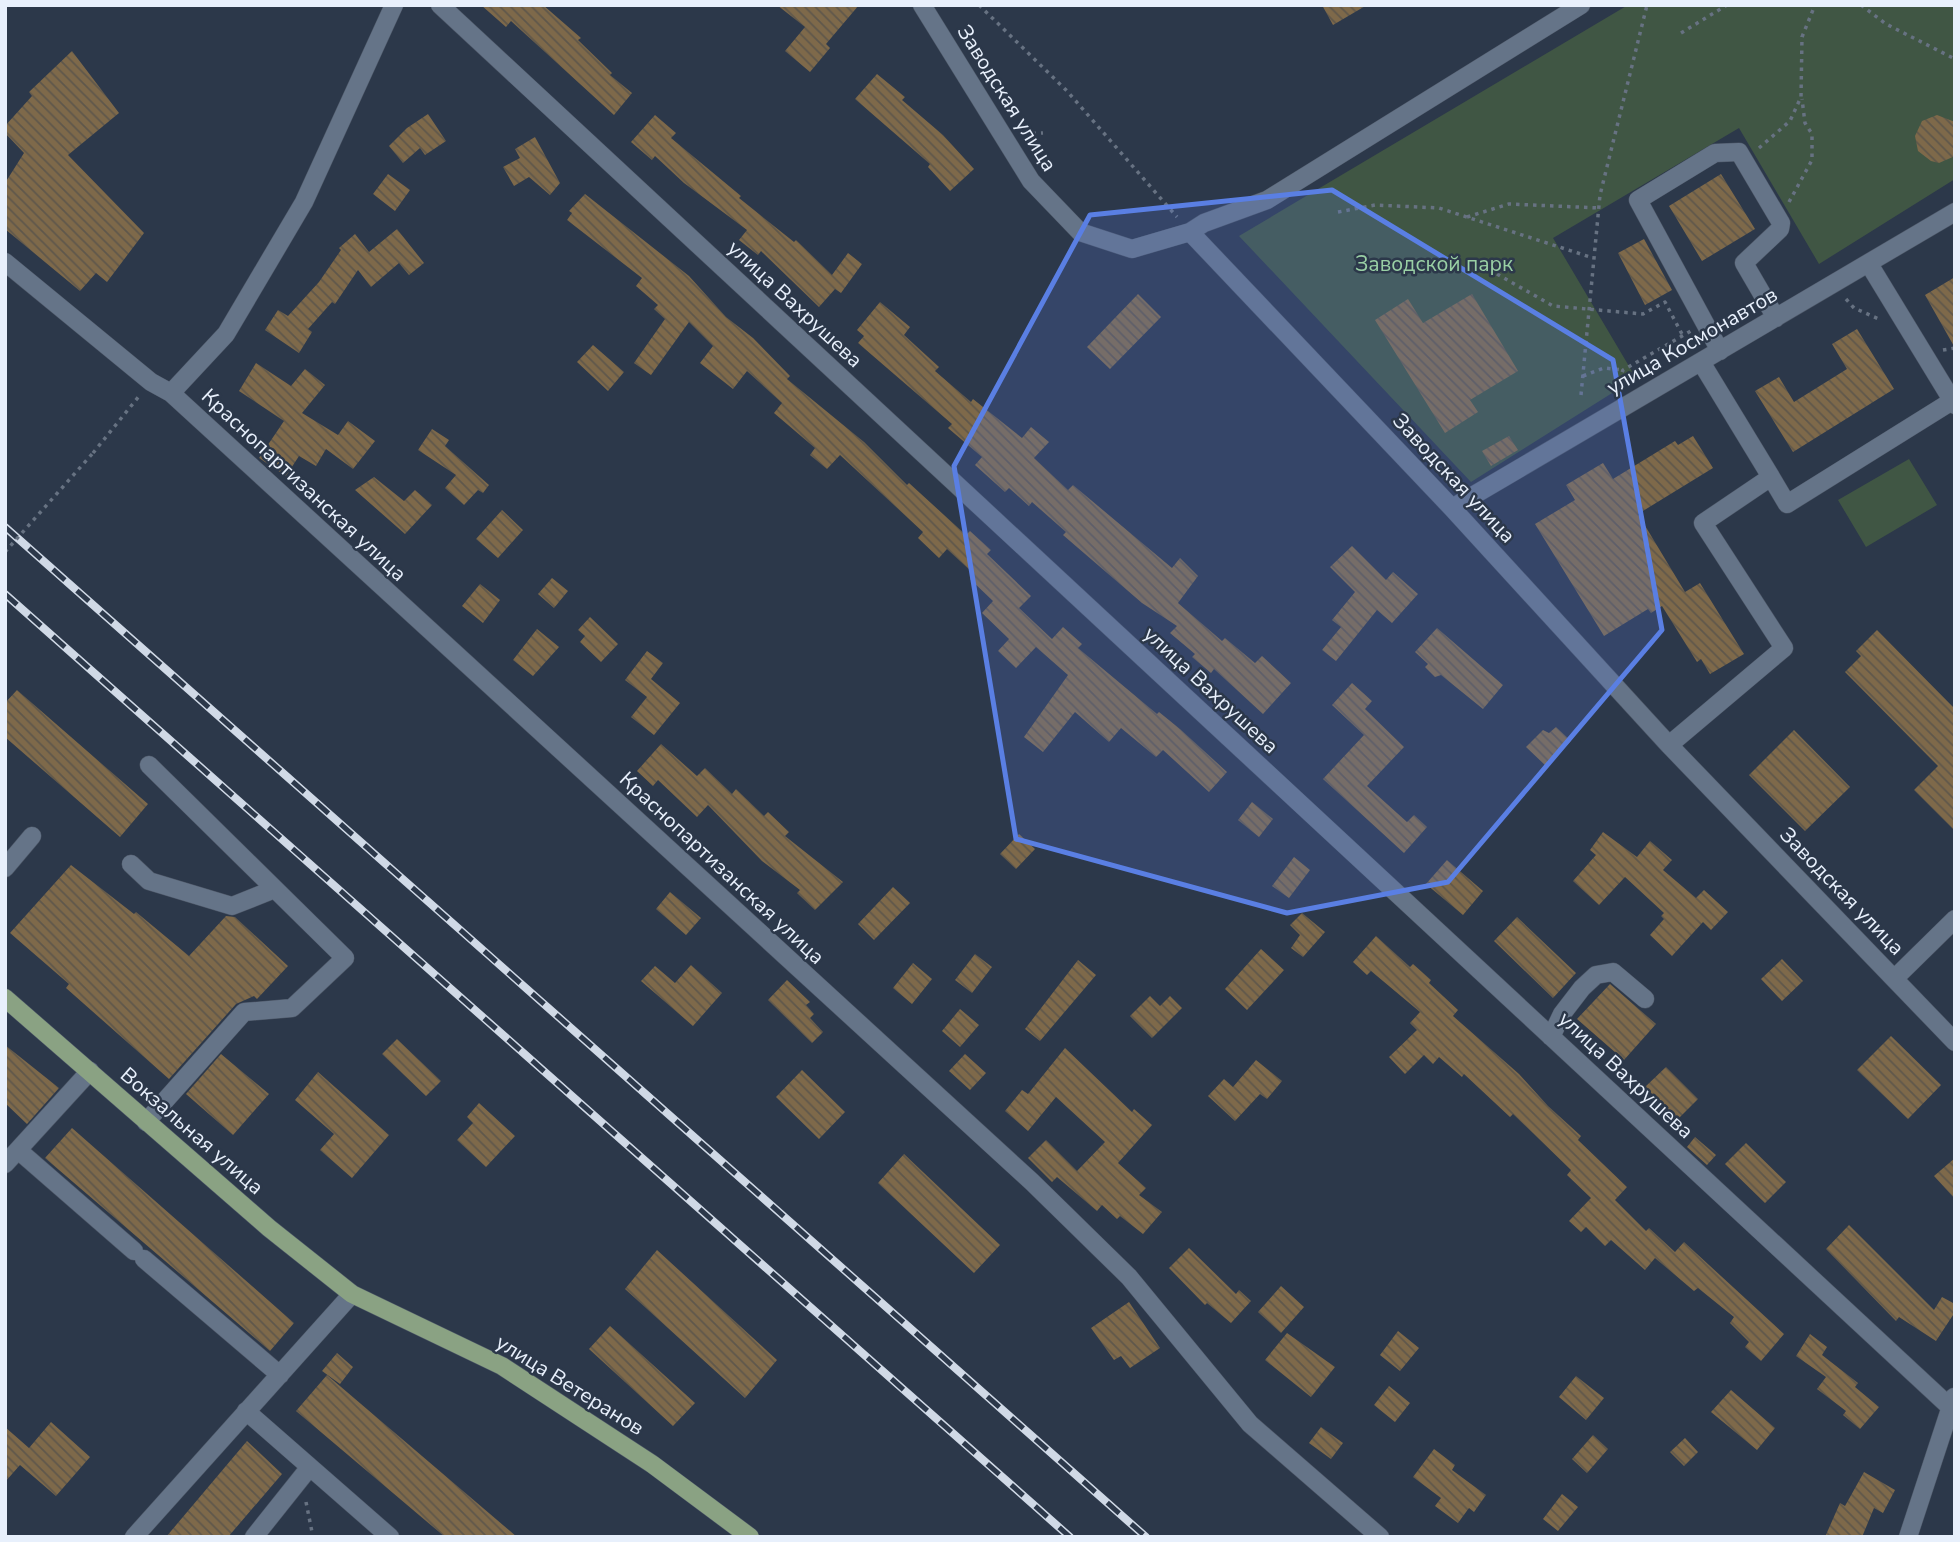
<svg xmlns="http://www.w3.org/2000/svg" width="1960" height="1542" font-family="'Nunito Sans',sans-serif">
<defs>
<pattern id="building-back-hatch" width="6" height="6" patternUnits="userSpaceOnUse" patternTransform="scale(1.75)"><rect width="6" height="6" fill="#7e694a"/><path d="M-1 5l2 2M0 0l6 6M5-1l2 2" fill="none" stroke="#5f574b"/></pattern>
</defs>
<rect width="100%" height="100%" fill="#2c384a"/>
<!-- park -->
<path fill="#405644" d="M1628,5H1954L1955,179L1819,264L1739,128L1553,238L1636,378L1471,482L1239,236Z
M1909,459L1937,505L1866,547L1838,500Z"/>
<!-- building -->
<path fill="url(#building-back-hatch)" d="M481,5H543L581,38L578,40L612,73L610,75L632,93L614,115L511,21L506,27Z
M777,5H859L826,44L830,48L810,72L785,51L805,27Z
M1322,5H1367L1333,25Z
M72,51L119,113L68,155L144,233L107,282L96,273L80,291L5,229V183L24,153L5,133V126L32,96L29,92Z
M877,74L905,97L902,100L943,135L974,169L950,191L928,167L930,164L855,99Z
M428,114L446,141L425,155L420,148L403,163L389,146L407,128Z
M655,115L676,133L671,138L741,196L739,198L794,242L796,240L832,275L848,253L862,264L841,293L835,289L819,307L761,251L758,255L739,240L747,230L684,183L655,156L652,160L631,142Z
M1937,115L1955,122V156L1939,163L1931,161L1918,151L1915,136L1922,121Z
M535,137L560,183L550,195L529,177L514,186L503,167L520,158L515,149Z
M388,174L410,190L395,211L373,194Z
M1721,174L1755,229L1702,261L1669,206Z
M585,194L689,276L726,317L753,338L790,376L787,379L864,442L907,485L909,483L966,535L970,531L991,550L987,554L1031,596L1019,608L1052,639L1063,627L1082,644L1078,648L1157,714L1159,712L1180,729L1227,772L1209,792L1163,750L1156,757L1121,728L1109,742L1075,712L1043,752L1024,737L1068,675L1036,647L1016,668L998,651L1009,639L982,613L993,601L970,579L974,574L947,549L939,558L918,538L923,532L840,455L827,469L810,455L815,448L774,413L782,403L747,371L733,389L700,363L713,346L689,322L651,375L634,363L665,319L654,309L658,305L636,286L642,278L567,220L572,213L569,211Z
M397,229L424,263L409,275L399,263L371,287L358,270L335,304L332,302L308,329L312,332L299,353L265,330L278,310L288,316L319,282L341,250L339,248L355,234L369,252Z
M1644,239L1672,290L1645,305L1618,253Z
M1955,277V348L1925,295Z
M1138,294L1161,317L1110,369L1087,347Z
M1472,294L1518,371L1470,400L1478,412L1445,433L1375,320L1408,299L1423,323Z
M880,302L910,327L904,335L939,367L935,371L971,402L973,399L1022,438L1031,427L1049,442L1034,458L1068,490L1073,485L1172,568L1180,558L1198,576L1178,603L1222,641L1225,638L1255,663L1262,656L1291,683L1263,714L1214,669L1211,673L1192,657L1195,654L1170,633L1177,626L1142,603L1063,535L1066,532L1032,502L1029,506L1009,488L1005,492L975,465L982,457L948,428L952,424L858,343L864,336L857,330Z
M1857,329L1894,389L1793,452L1755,391L1779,377L1794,402L1847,369L1832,344Z
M593,345L624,372L608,391L577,362Z
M256,363L291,386L305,369L325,385L302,413L338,435L348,421L375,441L353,469L326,449L316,466L299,456L286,476L259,458L284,421L239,391Z
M432,429L449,440L445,446L489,485L483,493L478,490L464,505L445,488L456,475L418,450Z
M1509,436L1518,450L1491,466L1482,451Z
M1693,436L1713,468L1638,514L1685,592L1700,583L1744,654L1710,674L1701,659L1697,662L1662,606L1651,613L1648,609L1604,636L1535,524L1575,500L1566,485L1603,463L1613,479L1675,441L1678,445Z
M374,477L404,501L415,490L432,505L405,534L355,490Z
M502,510L523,530L498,558L476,539Z
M1352,546L1386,580L1393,572L1418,594L1392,623L1377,610L1336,661L1322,650L1341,627L1332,620L1355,592L1330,567Z
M552,578L568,591L554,608L538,594Z
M480,584L500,600L483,623L462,606Z
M590,617L618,644L601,662L580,642L585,636L578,630Z
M1437,628L1503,685L1483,709L1441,675L1435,677L1425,667L1428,664L1415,652Z
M537,629L559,647L533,676L513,660Z
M1877,630L1955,709V831L1914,790L1938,766L1845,672L1861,656L1856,651Z
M647,651L663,663L651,679L680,703L654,735L631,717L647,697L625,680Z
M1352,683L1372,701L1365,709L1404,747L1367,786L1407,822L1414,815L1427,827L1404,853L1323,779L1364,735L1332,705Z
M17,690L148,804L120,837L5,737V703Z
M1556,727L1571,741L1546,766L1526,747L1543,730L1549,733Z
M1794,730L1850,787L1805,831L1749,775Z
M661,744L697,776L705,768L732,794L736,789L764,816L768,812L789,832L785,836L843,882L815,910L797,893L800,890L762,861L708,805L697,817L658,780L653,786L637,771Z
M1252,802L1273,819L1259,837L1238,820Z
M1603,832L1637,857L1650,841L1672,860L1663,870L1696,898L1704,890L1728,912L1711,930L1703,922L1672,956L1650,935L1664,919L1661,916L1664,913L1625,877L1599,905L1573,881L1596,855L1590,850Z
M1019,834L1035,849L1016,869L1000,854Z
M1294,857L1310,870L1289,898L1272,886Z
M1447,860L1483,891L1463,915L1426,884Z
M71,865L134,914L136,912L189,956L226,916L235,917L288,966L257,999L254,996L236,1004L169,1079L66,988L69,984L10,933Z
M893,887L910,903L874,940L858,924Z
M670,892L701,918L686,935L656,909Z
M1302,913L1325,932L1303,957L1291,948L1300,935L1290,925Z
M1517,917L1576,973L1553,998L1494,941Z
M1376,936L1410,967L1413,964L1431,980L1429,983L1458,1010L1453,1016L1519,1074L1548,1106L1581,1136L1578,1140L1627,1187L1615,1200L1646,1231L1649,1228L1675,1252L1684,1242L1784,1334L1761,1361L1745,1347L1749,1342L1730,1323L1734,1317L1698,1288L1694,1291L1655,1258L1645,1270L1611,1240L1605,1246L1586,1227L1581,1232L1569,1221L1591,1198L1567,1175L1571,1170L1513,1114L1510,1117L1464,1074L1462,1077L1439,1057L1433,1064L1424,1055L1405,1074L1389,1057L1417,1030L1410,1023L1420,1012L1371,971L1367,975L1353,962Z
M1261,949L1284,970L1247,1010L1225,989Z
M975,954L992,967L972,993L955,980Z
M1782,959L1803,981L1782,1001L1761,979Z
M1078,960L1096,975L1040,1041L1025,1029Z
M913,963L932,979L912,1004L893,988Z
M691,965L722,993L693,1026L641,981L655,966L675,983Z
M787,980L810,1002L806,1005L814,1014L810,1018L823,1032L812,1043L768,1000Z
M1610,984L1656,1024L1624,1060L1577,1019Z
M1150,996L1160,1006L1170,996L1182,1008L1152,1038L1130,1016Z
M960,1009L979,1025L960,1047L942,1031Z
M1891,1036L1941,1085L1908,1119L1857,1070Z
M397,1039L441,1081L426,1096L382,1054Z
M5,1045L59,1088L27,1124L5,1103Z
M1065,1048L1132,1112L1134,1109L1152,1125L1118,1163L1146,1188L1139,1195L1162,1212L1143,1234L1120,1216L1117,1219L1102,1205L1097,1211L1057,1177L1052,1182L1028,1158L1046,1140L1077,1171L1105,1142L1056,1097L1028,1131L1005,1111L1022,1090L1028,1094Z
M221,1054L269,1094L233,1135L186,1094Z
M965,1054L986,1073L970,1090L949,1071Z
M1256,1060L1282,1081L1267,1099L1260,1094L1235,1121L1208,1096L1224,1079L1233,1087Z
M1666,1067L1698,1099L1678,1119L1645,1087Z
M802,1070L845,1112L819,1139L776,1097Z
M318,1072L389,1135L352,1178L320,1150L334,1134L295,1100Z
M479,1103L515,1136L486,1167L457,1140L473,1123L467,1117Z
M72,1128L294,1323L270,1351L45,1158Z
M1695,1137L1716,1155L1707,1165L1687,1147Z
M1746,1143L1786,1182L1765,1203L1725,1164Z
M904,1154L1000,1245L974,1273L878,1183Z
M1955,1158V1199L1934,1176Z
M1849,1225L1934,1310L1942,1297L1955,1304V1312L1936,1341L1899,1317L1896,1321L1826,1249Z
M1189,1248L1236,1294L1239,1290L1251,1301L1231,1323L1207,1303L1205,1305L1169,1268Z
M657,1250L777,1360L745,1398L625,1289Z
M1281,1286L1304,1307L1281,1333L1258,1312Z
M1129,1302L1160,1348L1130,1368L1121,1356L1114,1360L1091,1328Z
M610,1326L695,1403L673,1426L589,1349Z
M1398,1331L1419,1348L1400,1371L1380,1355Z
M1287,1333L1335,1367L1311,1397L1265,1360Z
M1810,1334L1827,1347L1822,1355L1858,1383L1855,1387L1879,1407L1860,1429L1843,1415L1846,1411L1817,1389L1826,1377L1796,1356Z
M337,1353L353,1367L340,1384L322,1371Z
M327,1375L517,1537H445L296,1411Z
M1576,1376L1604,1398L1586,1420L1559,1397Z
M1389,1386L1410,1403L1395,1422L1374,1405Z
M1731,1390L1775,1428L1757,1450L1711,1412Z
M51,1422L90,1457L56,1496L20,1465L5,1482V1427L29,1448Z
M1321,1427L1343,1443L1331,1459L1309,1443Z
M1593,1435L1608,1449L1587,1473L1572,1459Z
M1685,1438L1698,1452L1684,1466L1670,1452Z
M247,1441L282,1474L228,1537H166Z
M1434,1449L1455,1465L1452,1470L1486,1495L1474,1512L1469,1508L1458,1523L1435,1506L1441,1498L1413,1477Z
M1864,1472L1895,1490L1883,1513L1874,1508L1862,1537H1825L1840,1503L1845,1506Z
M1562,1494L1578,1507L1558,1531L1543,1519Z"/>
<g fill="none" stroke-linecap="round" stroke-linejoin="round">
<defs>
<path id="minor" d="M440,5L1950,1407
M922,5L1031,181L1080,232L1132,249L1190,232L1204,223L1267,200L1581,5
M1190,232L1452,508L1669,745L1955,1042
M5,262L151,382L171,393L1032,1182L1129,1277L1250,1424L1380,1537
M1869,264L1955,405
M1720,351L1638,200L1715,153L1739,152L1781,223L1780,229L1744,263L1776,318
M171,393L226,334L304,202L394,5
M1771,477L1787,504L1952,401
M1452,508L1955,212
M1669,745L1784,648L1703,523L1771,477L1701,362
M131,864L149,881L232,906L275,889
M5,868L32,836
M1895,978L1955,919
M1551,1037L1562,1014L1582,988L1596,975L1613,972L1645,999
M146,1122L244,1012L292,1008L345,958L149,765
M18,1150L134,1251
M5,1164L90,1071
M144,1259L280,1375
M246,1411L390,1537
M134,1537L352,1294
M254,1537L309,1468
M1908,1537L1954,1397"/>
<path id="major" d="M5,998L269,1228L352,1294L502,1366L652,1464L750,1537"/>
</defs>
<!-- minor casing -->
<use href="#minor" stroke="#4b5565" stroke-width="19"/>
<!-- major casing -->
<use href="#major" stroke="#4b5565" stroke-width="19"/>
<!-- path -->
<path stroke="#677282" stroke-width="3.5" stroke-dasharray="3.5 5" stroke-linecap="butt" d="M979,5L1067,91L1177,217
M1861,5L1886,24L1955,59
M1681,33L1727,5
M1024,134L1043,133
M1759,148L1790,121L1801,97L1802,37L1815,5
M1789,202L1812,160V134L1805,123L1802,99
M1338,212L1375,205L1439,208L1593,258
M1467,217L1509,204L1599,208
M1497,274L1553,306L1643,314L1665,302L1683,336
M1846,299L1854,308L1881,320
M1943,350L1955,348
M1583,376L1604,368L1623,370
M1616,388L1623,370L1691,331
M1581,395L1600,195L1647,5
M93,453L140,395
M306,1502L313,1537"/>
<!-- minor -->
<use href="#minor" stroke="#657488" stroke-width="18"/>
<!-- major -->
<use href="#major" stroke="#8aa283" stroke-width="18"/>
<defs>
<path id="rail" d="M5,527L1146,1537
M5,594L1070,1537"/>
</defs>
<!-- rail casing -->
<use href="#rail" stroke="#d0d9e6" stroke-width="8"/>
<!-- rail -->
<use href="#rail" stroke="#2c384a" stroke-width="5" stroke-dasharray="16" stroke-linecap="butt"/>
<!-- path-bridge -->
<path stroke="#677282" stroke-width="3.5" stroke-dasharray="3.5 5" stroke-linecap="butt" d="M5,552L93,453"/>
</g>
<!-- marked area -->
<path fill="#5a7fe3" fill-opacity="0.2" stroke="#5a7fe3" stroke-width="5" stroke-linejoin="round" d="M1332,190L1613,360L1662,630L1448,882L1287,913L1016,839L954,466L1090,215Z"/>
<g text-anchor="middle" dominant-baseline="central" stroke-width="5" stroke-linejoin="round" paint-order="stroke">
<!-- street labels -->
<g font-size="21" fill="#e8f0fc" stroke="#2c384a">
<text transform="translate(1007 98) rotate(58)">Заводская улица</text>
<text transform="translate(795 304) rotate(43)">улица Вахрушева</text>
<text transform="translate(1692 341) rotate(-30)">улица Космонавтов</text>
<text transform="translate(1454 478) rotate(47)">Заводская улица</text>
<text transform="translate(304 485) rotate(43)">Краснопартизанская улица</text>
<text transform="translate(1211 690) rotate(43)">улица Вахрушева</text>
<text transform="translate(722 868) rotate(43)">Краснопартизанская улица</text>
<text transform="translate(1842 891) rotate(46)">Заводская улица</text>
<text transform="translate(1626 1075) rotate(43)">улица Вахрушева</text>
<text transform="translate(192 1131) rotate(41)">Вокзальная улица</text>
<text transform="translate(570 1385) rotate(32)">улица Ветеранов</text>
</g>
<!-- park labels -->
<g font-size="21" fill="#9ad0a5" stroke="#2c384a">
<text x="1434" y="264">Заводской парк</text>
</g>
</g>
<!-- border -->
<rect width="1960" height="1542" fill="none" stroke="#e8f0fc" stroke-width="14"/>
</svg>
